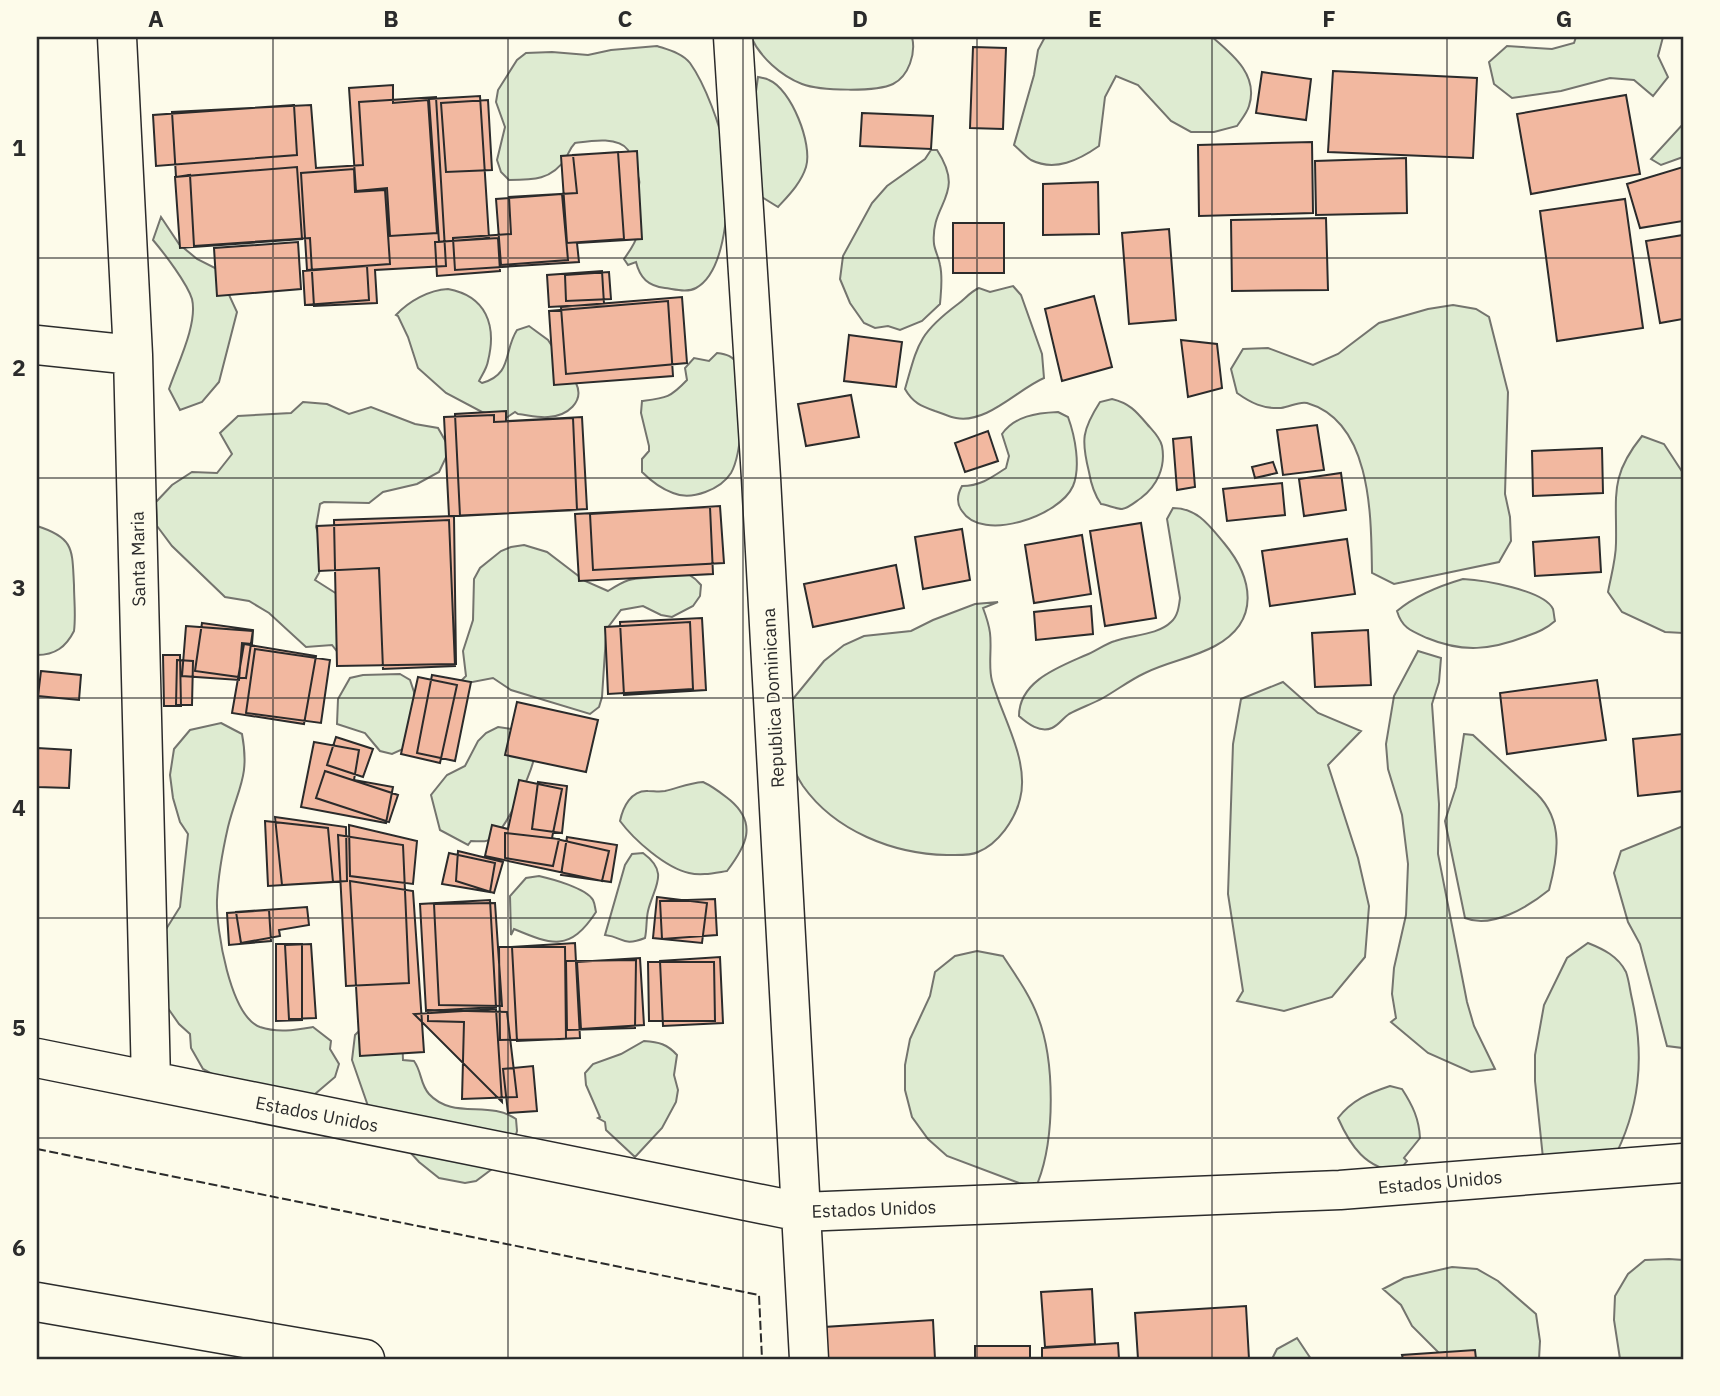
<svg xmlns="http://www.w3.org/2000/svg" width="1720" height="1396" font-family="'IBM Plex Sans',sans-serif">
<rect width="100%" height="100%" fill="#fdfbea"/>
<!-- green -->
<path fill="#deebd1" stroke="#74746e" stroke-width="2" d="M751,37H912C916,53 909,76 893,84C877,92 820,91 802,84C781,76 760,57 751,37Z
M1045,37H1212C1232,54 1259,75 1249,106C1247,113 1241,120 1237,126L1214,132H1191L1171,121L1138,85L1116,76L1105,97L1099,146C1079,160 1055,172 1031,160C1025,156 1019,149 1014,145L1034,75L1038,50Z
M1576,37H1663L1658,56L1668,77L1653,96L1634,80L1610,78L1561,91L1512,98L1494,84L1489,62L1507,46L1552,49L1574,43Z
M657,46C669,50 682,53 690,63C705,84 721,127 725,152C731,185 729,270 696,288C687,293 674,289 665,288C648,286 640,278 636,262L628,265L624,259C642,234 640,233 629,206C642,180 643,186 631,161C630,157 630,153 628,150C618,136 590,141 575,143C570,148 569,152 566,158C552,180 533,180 509,180L501,172L497,160L505,127L496,102L498,90L517,60L526,53L552,52L588,55L611,50Z
M758,77C762,78 766,78 769,80C791,89 813,144 806,167C801,183 789,195 778,207L757,194L748,148Z
M1683,124V157L1661,165L1651,159Z
M931,150H937C967,196 930,202 934,244C935,251 939,258 940,265C943,278 941,291 940,304L922,321L900,330L888,326L875,328L864,323L850,303L840,279L843,256L872,203L887,186L925,159Z
M161,217L179,244L197,259L217,269L237,312L219,382L202,402L180,410L169,389C177,365 198,324 192,299C187,283 164,253 153,240Z
M1013,286L1021,295L1042,354L1044,378C1018,389 987,424 956,418C949,417 942,413 935,411C921,406 913,403 905,389C918,344 918,334 958,304C966,298 970,292 979,288L990,292Z
M448,289C486,296 497,325 488,361C487,368 482,375 479,381L482,383C513,374 503,352 517,330L529,326L548,340L576,383C585,402 567,416 548,417C538,418 528,415 518,414L515,412L506,418L482,412L446,393L418,368L408,337L398,316L396,315C409,301 429,290 448,289Z
M1453,305L1476,309L1489,317L1508,392L1505,494L1510,517L1511,541L1499,562L1394,584L1372,573C1371,519 1373,422 1307,403C1299,401 1290,407 1281,408C1263,409 1251,403 1237,393L1231,369L1243,349L1268,348L1313,365L1338,354L1379,323L1428,309Z
M717,353C726,354 734,356 738,366C746,387 742,454 731,473C721,489 692,501 673,493C662,489 650,480 642,472V459L649,451V446L641,413L642,401C666,398 670,398 687,380L685,368L694,358L709,361Z
M1112,399C1129,403 1136,411 1147,424C1152,430 1160,437 1162,446C1166,467 1157,486 1141,498C1135,502 1129,508 1122,509C1116,509 1108,505 1101,504C1094,494 1091,484 1089,472C1081,440 1082,430 1100,402Z
M303,402L327,404L349,414L371,407L415,424L438,428L450,449L439,472L417,484L383,492L369,503L324,502L320,504L316,527L324,551L319,573L315,580L337,594L346,663L332,645L306,647L269,613L249,601L225,597L172,546L157,526L156,502L172,485L192,472L217,473L232,454L220,433L238,416L291,413Z
M1058,412L1068,417C1075,436 1081,467 1073,486C1060,516 982,543 962,511C956,503 957,495 962,486C980,486 991,478 1006,468L1009,456L1002,434C1015,416 1036,413 1058,412Z
M1642,436L1664,444L1683,473V633L1665,632L1622,612L1608,592C1611,576 1616,559 1616,543C1617,495 1609,477 1642,436Z
M1173,508C1197,508 1209,525 1224,543C1253,578 1261,621 1215,646C1193,658 1167,662 1145,673C1130,680 1117,690 1103,698C1092,704 1080,708 1069,714C1063,718 1059,725 1052,728C1040,733 1028,724 1019,716C1019,681 1059,667 1086,655C1096,651 1105,644 1115,641C1132,635 1158,635 1171,622C1178,616 1179,606 1180,598L1167,519Z
M37,526C75,538 72,550 74,585C74,600 76,615 74,631C66,647 55,655 37,655Z
M524,545L547,552L585,581L608,591C630,577 631,579 656,577C661,576 661,575 666,573C680,569 692,574 701,585L700,596L693,606L672,617L661,615L643,606L621,610L609,626L606,636L602,697L599,707L590,714L511,690L493,678L457,685L466,676L463,651L473,620L474,579L480,568L501,551L511,547Z
M1463,579C1483,580 1544,590 1553,609C1554,613 1554,617 1555,621C1546,629 1538,632 1527,636C1491,650 1463,653 1427,638C1411,631 1402,628 1397,611C1416,595 1439,586 1463,579Z
M998,602L983,608C986,616 989,625 990,633C992,649 988,666 992,681C1002,717 1030,761 1020,799C1015,820 998,844 978,852C970,856 956,855 947,855C893,854 835,831 803,786C789,765 785,740 779,716L824,661L844,645L864,636L911,631L933,620L975,604Z
M1418,651L1441,658L1439,682L1432,704L1439,804L1438,854L1467,1002L1474,1026L1495,1069L1471,1072L1428,1053L1391,1022L1396,1018L1392,994L1394,968L1406,915L1408,864L1402,815L1388,769L1386,744L1394,696Z
M400,674L410,680L414,692L413,728L403,749L392,754L380,751L365,733L337,724L338,699L350,678L363,675Z
M1283,682L1318,713L1361,731L1328,765L1358,858L1369,906L1365,957L1332,997L1284,1011L1237,1001L1243,991L1228,894L1233,744L1241,699Z
M221,723L242,734C250,777 238,787 228,827C223,849 218,877 217,900C216,929 230,1016 260,1027C278,1033 295,1030 313,1027L331,1041L330,1049L339,1064L335,1077L315,1094L302,1096L243,1091L203,1069L191,1048L190,1034L179,1024L165,1004L163,934L180,907L188,834L180,822L173,798L170,775L174,749L190,730Z
M498,727L511,729L535,753C533,771 507,827 493,838C486,843 479,841 471,841L468,845L440,830L431,795L447,775L465,766L478,741L486,733Z
M1464,734L1473,735L1537,794C1564,821 1558,856 1549,890C1528,907 1492,929 1465,918L1445,821L1456,787Z
M703,782C714,787 721,793 730,800C758,824 746,846 727,871C714,873 701,876 689,873C666,868 634,840 620,821C623,807 631,790 648,791C654,791 659,792 665,791C678,788 689,783 703,782Z
M1683,826V1048L1667,1046L1640,944L1628,922L1614,873L1621,851Z
M643,853C670,873 654,886 648,911C646,920 647,929 645,938C622,947 624,937 605,935L625,865L632,854Z
M539,876C552,879 586,888 593,900C595,904 595,908 596,912C570,952 552,945 514,929L511,935L510,896L526,878Z
M1588,943C1603,949 1618,956 1626,972C1629,980 1630,991 1632,999C1645,1058 1640,1109 1612,1162L1543,1158L1535,1081V1055L1544,1005L1567,958Z
M977,951L1003,956C1016,976 1030,995 1038,1017C1055,1061 1055,1138 1038,1182L1043,1186L1019,1183L947,1156L928,1139L912,1117L905,1090V1065L910,1039L930,996L935,972L955,956Z
M363,1027L402,1030L403,1060L414,1061C422,1072 420,1084 429,1094C453,1120 489,1100 516,1119L517,1131L514,1142L492,1169L476,1181L465,1183L439,1178L419,1162L368,1106L352,1060L355,1035Z
M644,1041C659,1042 667,1044 677,1055L674,1075L678,1090L676,1102L662,1128L635,1157L606,1130L605,1122L598,1118L600,1117L586,1085L585,1073L593,1064L621,1054Z
M1390,1086L1402,1089C1413,1106 1419,1119 1420,1138L1404,1158L1407,1161L1399,1171C1366,1170 1350,1145 1338,1118C1352,1100 1369,1093 1390,1086Z
M1669,1259L1683,1260V1359H1620L1614,1320L1615,1296L1628,1274L1645,1260Z
M1452,1267L1477,1269L1498,1281L1536,1314L1540,1341L1539,1359H1445L1412,1326L1401,1305L1383,1289L1404,1278Z
M1297,1338L1311,1359H1272L1277,1349Z"/>
<!-- building -->
<path fill="#f2b8a0" stroke="#2b2b2b" stroke-width="2" d="M973,47L1006,48L1003,129L970,128Z
M1333,71L1477,78L1473,158L1328,152Z
M1262,72L1311,79L1306,120L1256,113Z
M393,85V103L428,100L437,233L390,236L387,188L356,191L349,88Z
M1626,95L1640,174L1531,194L1517,114Z
M480,96L489,238L439,242L429,99Z
M436,97L446,266L375,270L377,303L314,306L310,238L194,246L190,175L176,177L172,112L311,105L316,168L363,165L359,102Z
M488,100L492,170L446,172L441,103Z
M294,105L297,155L156,166L153,115Z
M862,113L933,116L931,149L860,146Z
M1312,142L1313,213L1199,216L1198,145Z
M637,151L642,239L577,243L579,262L455,270L453,238L511,234L509,197L577,193L573,155Z
M618,152L624,239L567,243L561,156Z
M1406,158L1407,213L1316,215L1315,161Z
M297,167L302,239L180,248L175,177Z
M1683,167V221L1640,228L1627,184Z
M354,169L355,192L385,190L390,264L307,270L301,173Z
M1098,182L1099,234L1043,235V184Z
M562,194L568,260L501,265L496,199Z
M1625,199L1643,328L1557,341L1540,211Z
M1326,218L1328,290L1232,291L1231,220Z
M953,223H1004V273H953Z
M1169,229L1176,320L1129,324L1122,233Z
M1683,235V319L1660,323L1646,241Z
M498,238L500,271L437,276L435,242Z
M298,242L301,289L217,296L214,248Z
M367,266L369,300L305,305L303,271Z
M602,271L604,304L549,307L547,275Z
M609,272L611,299L566,301L565,275Z
M1094,296L1112,367L1062,381L1045,309Z
M682,297L687,363L566,374L561,307Z
M668,301L673,376L554,385L549,311Z
M849,335L902,342L896,387L844,381Z
M1181,340L1217,344L1222,388L1188,397Z
M851,395L859,437L806,446L798,404Z
M506,411V421L582,417L587,509L460,516L455,414Z
M494,415V422L573,418L577,510L449,516L444,417Z
M1317,425L1324,470L1283,475L1277,430Z
M988,431L998,461L965,472L955,443Z
M1191,437L1195,487L1177,490L1173,439Z
M1602,448L1603,493L1533,496L1532,451Z
M1273,462L1277,473L1255,478L1252,467Z
M1341,473L1346,510L1304,516L1299,479Z
M1282,483L1285,515L1227,521L1223,489Z
M720,506L724,563L593,570L590,514Z
M710,507L713,574L579,581L575,514Z
M454,516L456,664L337,666L334,520Z
M449,520L455,666L383,669L379,568L319,571L317,526Z
M1141,523L1156,618L1105,626L1090,531Z
M962,529L970,580L923,589L915,537Z
M1082,535L1091,594L1034,603L1025,545Z
M1599,537L1601,572L1535,576L1533,542Z
M1347,539L1355,594L1270,606L1262,551Z
M896,565L904,608L813,627L804,584Z
M1091,606L1093,634L1036,640L1034,612Z
M702,618L706,690L624,695L620,622Z
M690,622L693,689L608,694L605,627Z
M202,623L253,630L246,678L195,671Z
M186,626L253,631L252,644L242,643L239,680L182,676Z
M1368,630L1371,685L1315,687L1312,633Z
M244,644L316,656L304,724L232,713Z
M255,649L330,660L321,723L246,713Z
M163,655H180L181,706H164Z
M177,660L193,661L192,705H176Z
M41,671L81,675L79,700L38,696Z
M432,675L471,682L455,761L417,753Z
M418,677L457,685L440,763L401,754Z
M1597,680L1606,740L1507,754L1500,693Z
M517,702L598,720L586,772L505,755Z
M1683,734V791L1638,796L1633,739Z
M336,737L373,749L363,777L327,765Z
M314,742L359,750L354,780L393,787L386,823L301,807Z
M37,748L71,750L69,788L37,787Z
M325,771L398,795L389,822L316,798Z
M519,780L562,789L552,838L609,851L602,881L485,856L492,825L508,829Z
M538,782L567,786L562,833L532,829Z
M275,817L346,827L347,881L282,885Z
M265,821L328,828L333,882L268,886Z
M349,825L417,841L413,884L350,876Z
M505,833L559,839L553,866L505,858Z
M338,835L403,845L409,983L346,986Z
M567,837L617,845L611,882L561,875Z
M458,851L503,862L494,893L456,881Z
M449,853L495,863L490,892L442,884Z
M350,881L413,891L424,1052L360,1056Z
M657,897L707,903L702,943L653,938Z
M715,899L717,935L662,939L660,901Z
M490,900L496,1007L426,1011L420,904Z
M495,903L502,1006L439,1005L434,904Z
M307,907L309,925L279,930L280,936L241,943L236,912Z
M269,910L271,941L229,945L227,913Z
M575,943L580,1038L517,1041L512,947Z
M276,944H302V1020L276,1021Z
M311,944L316,1018L289,1019L285,945Z
M499,947H565L566,1039L500,1040Z
M720,957L723,1023L663,1026L660,961Z
M640,958L644,1025L581,1029L577,962Z
M636,960L635,1028L567,1030L566,961Z
M648,962H714L715,1021H649Z
M496,1009L502,1102L414,1014Z
M428,1010L507,1012L517,1097L462,1099L464,1022L428,1021Z
M533,1066L537,1111L508,1113L503,1069Z
M1092,1289L1095,1344L1045,1347L1041,1292Z
M1246,1306L1249,1359H1138L1135,1313Z
M933,1320L935,1359H826L824,1327Z
M1118,1343L1119,1359H1042V1348Z
M975,1346H1030V1359H975Z
M1475,1350L1476,1359H1403L1402,1355Z"/>
<g fill="none" stroke-linecap="round" stroke-linejoin="round">
<defs>
<path id="minor" d="M117,37L133,355L151,1081
M733,37L761,478L809,1359
M37,345L133,355
M37,1058L801,1212L1340,1190L1683,1163
M37,1302L365,1359"/>
</defs>
<!-- minor casing -->
<use href="#minor" stroke="#2b2b2b" stroke-width="41"/>
<!-- minor -->
<use href="#minor" stroke="#fdfbea" stroke-width="38"/>
<!-- fence -->
<path stroke="#2b2b2b" stroke-width="2" stroke-dasharray="9 3.5" stroke-linecap="butt" d="M37,1149L759,1295L762,1359"/>
</g>
<!-- grid -->
<path fill="none" stroke="#2b2b2b" stroke-width="2" stroke-opacity="0.55" d="M273,37V1359M508,37V1359M743,37V1359M977,37V1359M1212,37V1359M1447,37V1359M37,258H1683M37,478H1683M37,698H1683M37,918H1683M37,1138H1683"/>
<g text-anchor="middle" dominant-baseline="central" stroke-width="5" stroke-linejoin="round" paint-order="stroke">
<!-- street labels -->
<g font-size="18" fill="#2b2b2b" stroke="#fdfbea">
<text transform="translate(138 559) rotate(-91)">Santa Maria</text>
<text transform="translate(773 698) rotate(-93)">Republica Dominicana</text>
<text transform="translate(317 1114) rotate(11)">Estados Unidos</text>
<text transform="translate(1440 1182) rotate(-5)">Estados Unidos</text>
<text transform="translate(874 1209) rotate(-2)">Estados Unidos</text>
</g>
</g>
<!-- border -->
<rect width="1720" height="1396" fill="none" stroke="#fdfbea" stroke-width="77"/>
<rect x="38" y="38" width="1644" height="1320" fill="none" stroke="#2b2b2b" stroke-width="2.5"/>
<g font-size="23" text-anchor="middle" font-weight="bold" fill="#2b2b2b">
<text x="156" y="27">A</text>
<text x="391" y="27">B</text>
<text x="625" y="27">C</text>
<text x="860" y="27">D</text>
<text x="1095" y="27">E</text>
<text x="1329" y="27">F</text>
<text x="1564" y="27">G</text>
<text x="19" y="156">1</text>
<text x="19" y="376">2</text>
<text x="19" y="596">3</text>
<text x="19" y="816">4</text>
<text x="19" y="1036">5</text>
<text x="19" y="1256">6</text>
</g>
</svg>
